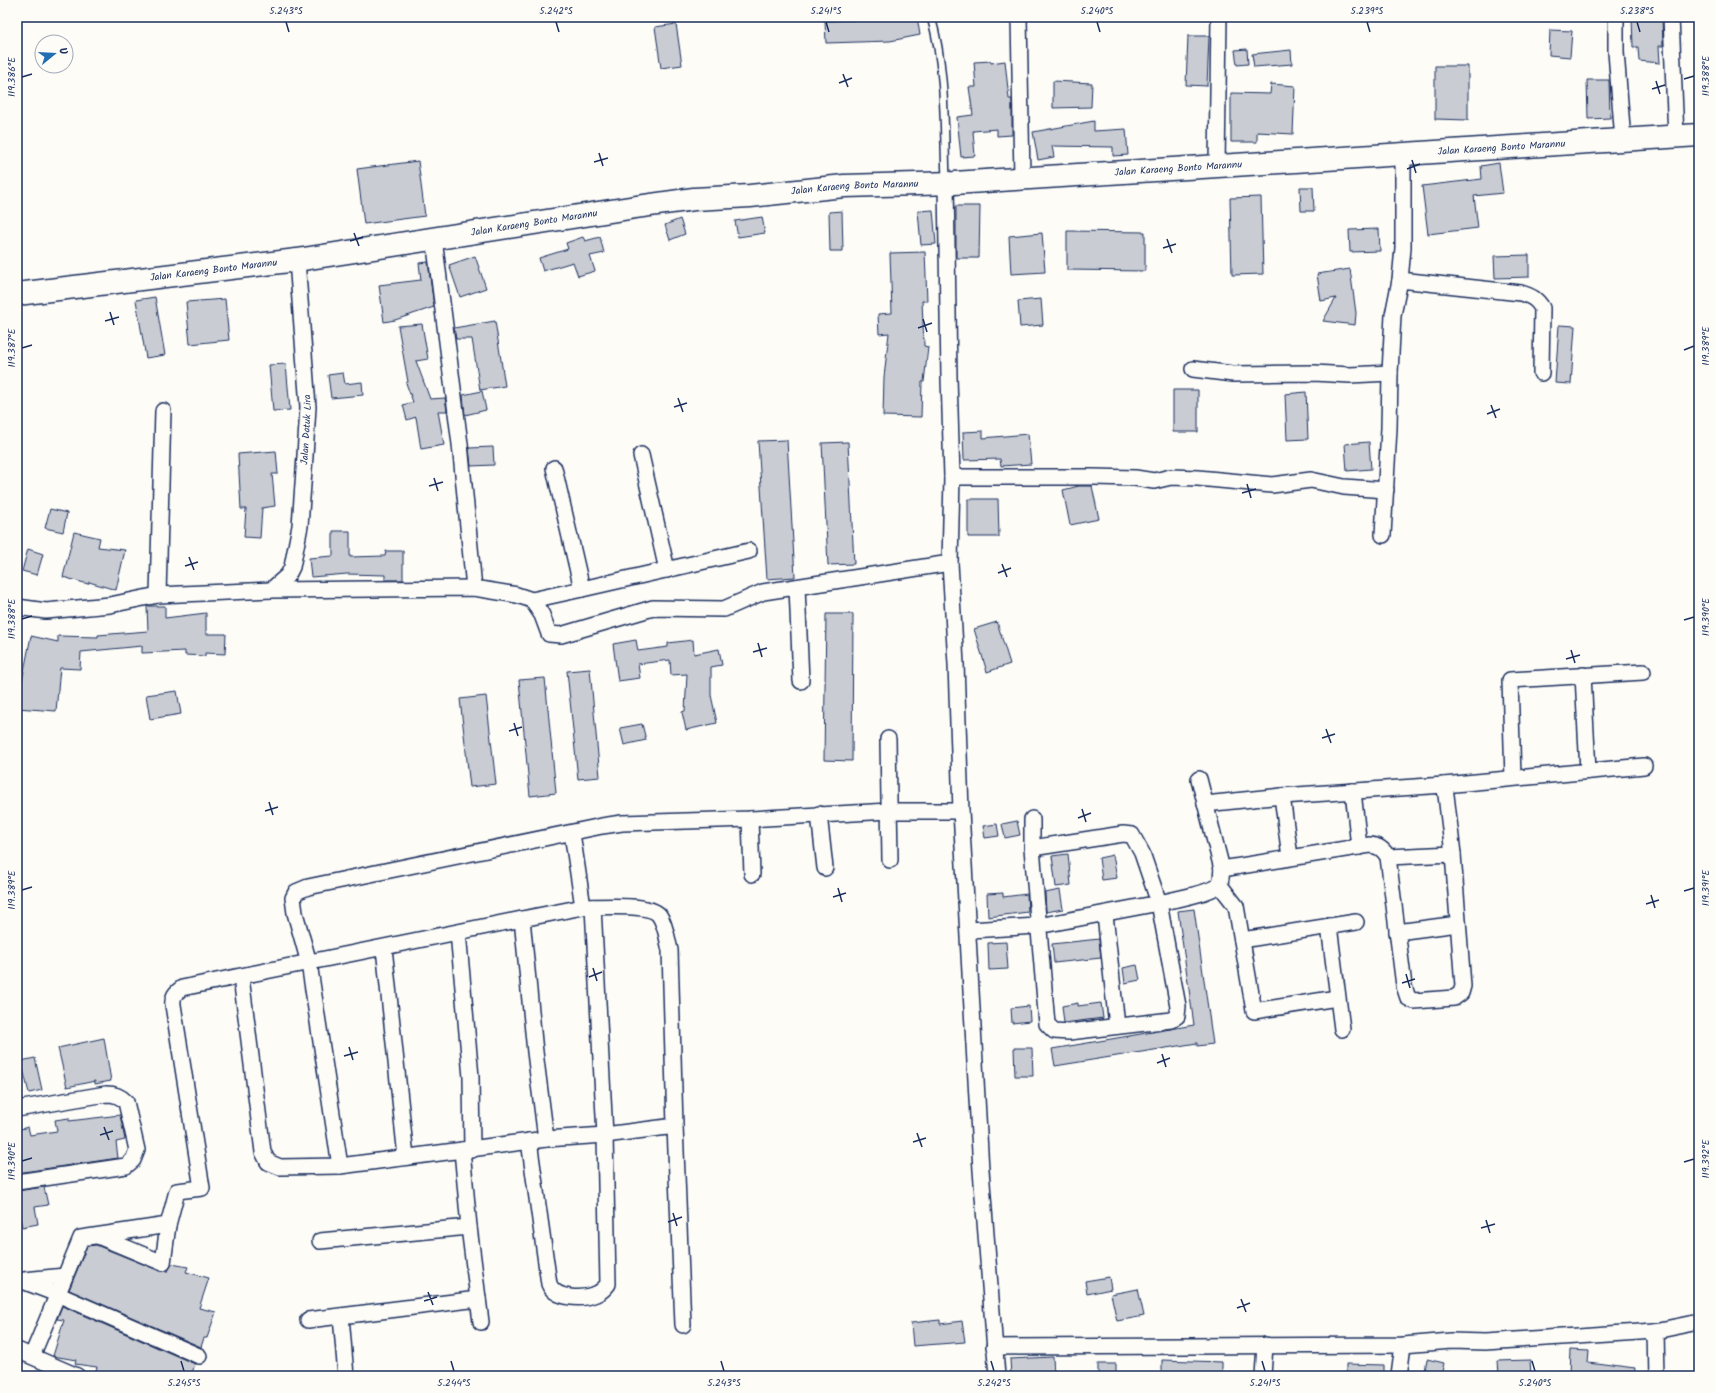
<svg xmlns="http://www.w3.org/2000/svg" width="1716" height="1393" font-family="Kalam,sans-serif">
<rect width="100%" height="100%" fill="#fdfcf7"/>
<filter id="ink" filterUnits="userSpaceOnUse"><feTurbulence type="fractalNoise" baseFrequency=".025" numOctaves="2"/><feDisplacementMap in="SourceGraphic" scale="8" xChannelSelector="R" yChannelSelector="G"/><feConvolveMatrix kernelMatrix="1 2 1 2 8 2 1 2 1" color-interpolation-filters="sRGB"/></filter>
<g filter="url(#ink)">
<!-- building -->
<path fill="#c9ccd3" stroke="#1b2f5e" d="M896,17H917L920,35L890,41L826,43L825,21L897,19Z
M1632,17H1662L1663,46H1659L1660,63L1639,61L1638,47H1633Z
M676,24L682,65L661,68L655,27Z
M1550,30L1572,31L1570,57L1549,55Z
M1188,36H1209L1207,86L1186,85Z
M1247,49L1248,64L1237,65L1235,50Z
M1291,50L1292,64L1254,67L1252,54Z
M991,61V63L1005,61L1009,99H1012V135L997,136V129L973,131L975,156L961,157L957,117L973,115L969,87H976L974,62Z
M1435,66H1468V120L1435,119Z
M1587,80H1609L1610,118L1588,119Z
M1053,81L1092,83L1091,107L1053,108Z
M1271,84L1295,86L1293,134L1257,132V142H1231V93L1270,94Z
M1094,121V131L1126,129L1128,155L1113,156V147L1052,146L1054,157L1038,160L1033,132Z
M418,161L425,216L364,224L357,169Z
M1499,163L1503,193L1474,196L1478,228L1428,234L1422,186L1482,179L1481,166Z
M1300,187H1313L1314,211H1301Z
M1261,197L1263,274L1232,275L1230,198Z
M956,206H980L979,258H956Z
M933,210L936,244L921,245L918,211Z
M842,211L843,251H830L829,212Z
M762,217L765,233L738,237L735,221Z
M680,219L685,234L670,240L665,225Z
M1379,229L1380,251L1350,252L1349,230Z
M1067,231L1145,232V271L1067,270Z
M1042,233L1045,272L1011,274L1009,236Z
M583,237L585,241L600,237L604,253L590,256L595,271L578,276L573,262L543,271L539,258L568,249L566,243Z
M925,252L927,301H922L924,346L928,347L924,382H922L921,417L883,416L884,377L889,333L879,334L878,314L892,313L890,253Z
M1529,255V277L1495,278L1494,256Z
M475,256L486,288L460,297L449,265Z
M428,262L434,307L395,320L384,322L379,285L421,280L419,263Z
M1350,269L1356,313L1355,325L1323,321L1336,298L1321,301L1317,274Z
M155,297L165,355L146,358L136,300Z
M225,299L229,340L190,344L186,302Z
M1041,299L1043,325L1020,327L1018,301Z
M495,321L505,386L480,390L472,339H456L454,328Z
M422,324L428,359L416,361L430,399L445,398L447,411H438L444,445L421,449L416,417L407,420L403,405L413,402L406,383L408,382L398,326Z
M1559,325L1575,326L1571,384L1555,383Z
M286,364L290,410L273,411L269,365Z
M343,373L345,384L362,382L363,395L331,398L328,375Z
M1173,390H1198V432H1173Z
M482,391L486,410L465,415L463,395Z
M1306,392L1308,439L1287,440L1285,394Z
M983,431V438L1028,434L1031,464L1001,466L1000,459L964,460L963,432Z
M787,440L795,577L767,579L758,441Z
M848,442L854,564L828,565L822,443Z
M1369,442L1371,469L1347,471L1345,444Z
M493,447L494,465L471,466L469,448Z
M276,451L278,474H272L275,506L262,508L260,538L244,537L246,509H241L238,454Z
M1079,486H1092L1099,519L1070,525L1063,490Z
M968,499H998L999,537H968Z
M50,509L67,513L63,532L45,528Z
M333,531H350V557L385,556L386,551H403V580H385V575L347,574L311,577L309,558L333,556Z
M74,532L100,538L98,547L125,550L116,590L89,582L88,584L63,577Z
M28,549L43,554L37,575L22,571Z
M147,606H165V618L206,613V634H226L225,654L205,653V656L185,655V651L142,653V646L81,652L80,669L60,668L56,711L17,708V680L22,681L31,636L58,642V636L98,637V635L148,631Z
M826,614H853L852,761L824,760Z
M997,622L1010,664L987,672L974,629Z
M636,640L638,651L668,647V643L693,640L694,654L719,649L722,665L711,667V695L717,723L686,730L682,712L685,711L687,674L671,675L670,660L638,664L640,678L618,681L613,644Z
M590,669L600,777L578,779L567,671Z
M545,678L556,793L530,796L519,680Z
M177,691L181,714L150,719L146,695Z
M486,696L496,784L470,787L460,699Z
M642,724L646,740L624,745L620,728Z
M1017,821L1020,835L1005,838L1002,824Z
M997,824L999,836L985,838L983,826Z
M1068,854L1071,885L1056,887L1052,856Z
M1113,855L1117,878L1102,880L1099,858Z
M1060,890L1063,909L1046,912L1045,893Z
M1003,893V897L1027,894L1028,912L988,917L987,894Z
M1194,909L1213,1044L1197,1046V1043L1055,1066L1052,1049L1194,1025L1178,911Z
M1099,939L1101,958L1054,963L1052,944Z
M1006,942L1008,969L989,970L988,943Z
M1137,965L1140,980L1125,983L1123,968Z
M1078,1003V1006L1101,1003L1103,1018L1064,1023L1062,1006Z
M1029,1006L1030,1021L1012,1023L1011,1008Z
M104,1038L111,1081L95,1084V1081L67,1087L58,1048Z
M1014,1048H1032L1033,1076H1015Z
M35,1058L42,1090L29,1093L21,1061Z
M120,1115L125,1140L116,1142L118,1158L17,1173V1130L28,1127L30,1135L57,1131L55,1120L69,1118V1121Z
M44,1187L48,1205L35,1207L38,1224L22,1227L17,1204V1191Z
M96,1245L160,1271H168L172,1264L188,1267L186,1272L209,1278L199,1308L216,1312L207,1338H204L201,1347L69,1290L87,1246Z
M1109,1277L1111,1289L1087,1294L1085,1281Z
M1138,1289L1144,1316L1117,1321L1111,1294Z
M62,1306L195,1364L191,1376H114L95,1373L97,1367L75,1364L76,1360L53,1356L64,1320L57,1319Z
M940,1320V1324L962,1321L965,1342L913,1346L911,1323Z
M1570,1350L1589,1351L1588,1362L1635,1368L1634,1376L1569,1375Z
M1053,1357L1054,1376H1011L1010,1359Z
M1427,1359L1444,1363L1441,1376H1424Z
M1162,1360L1222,1362V1376H1162Z
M1530,1360L1531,1376H1499L1498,1361Z
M1098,1364H1116V1376H1098Z
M1346,1364L1384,1365V1376H1346Z"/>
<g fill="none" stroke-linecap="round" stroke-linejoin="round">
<defs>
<path id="service" d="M931,17C946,67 944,129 946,181"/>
<g id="minor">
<path d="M1019,17L1022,178"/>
<path d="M1616,17V52L1623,140"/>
<path d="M1671,17L1676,137"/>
<path d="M1217,166L1219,17"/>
<path d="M946,183L949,377L952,477L950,563L956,664L961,811L981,1170L997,1376"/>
<path d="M434,239L460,444L474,588"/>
<path d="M1400,280L1521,293C1531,296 1537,299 1542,308L1541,373"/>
<path d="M1193,369L1233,374L1314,373L1350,375L1390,373"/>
<path d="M641,455L667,570"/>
<path d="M952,477H1093L1135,478L1154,481L1171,477L1198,478L1272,485L1311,480L1344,487L1386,490"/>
<path d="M1383,535L1389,428L1390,373L1393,315L1400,280L1403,248V153"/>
<path d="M797,587L801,681"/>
<path d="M582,589L749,551"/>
<path id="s1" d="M271,590L288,575L292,567L300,526L305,456L308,407L297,260"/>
<path d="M158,595L163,411"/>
<path d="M532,600L582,589L554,468"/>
<path d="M17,607L46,611L110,605L158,595L271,590L474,588L517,595L532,600L542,615L549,634L561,635L653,608L724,609L763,592L950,563"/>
<path d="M1583,675L1588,771"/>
<path d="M888,739L890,860"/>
<path d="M1513,778L1510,680L1643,672"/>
<path d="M1444,785L1644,766"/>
<path d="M1353,791L1359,847"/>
<path d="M1282,796L1290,857"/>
<path d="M1205,804L1282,796L1444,785L1446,795L1453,854L1463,986L1461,993L1454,998L1414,1001L1408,998L1404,986L1388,857C1383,849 1379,846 1370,845L1222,869"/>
<path d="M819,814L825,868"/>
<path d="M750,819L752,874"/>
<path d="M1032,819V848L1047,1024L1054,1031L1069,1032L1171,1020L1177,1016L1178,1006L1159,903C1171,900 1213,893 1219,884C1222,880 1221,874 1222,869L1199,779"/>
<path d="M572,833L583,907C599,907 650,903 659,915C666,925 667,939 670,950L675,1126"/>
<path d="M1388,857L1453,854"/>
<path d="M1219,884L1236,906L1254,1011L1337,998"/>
<path d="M1105,915L1117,1026"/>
<path d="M1329,926L1342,1029"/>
<path d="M969,930L1038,926L1159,903L1142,853L1132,835L1123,834L1032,848"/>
<path d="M458,932L471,1077L472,1150"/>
<path d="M1397,932L1458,924"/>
<path d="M1242,940L1356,922"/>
<path d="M384,948L406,1157"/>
<path d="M241,977L263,1152L268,1162L280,1167L340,1166L309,963L295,913L293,898L296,892L308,887L602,826L622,823L750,819L889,811H961"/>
<path d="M17,1109L106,1094C115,1094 120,1096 126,1102L137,1150L133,1160L126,1166L17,1182"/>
<path d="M546,1139L605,1135L675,1126L683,1325"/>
<path d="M529,1141L549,1284C555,1299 582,1300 596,1294C601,1292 605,1288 608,1284L605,1135L593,907"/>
<path d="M462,1150L469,1227L481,1322"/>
<path d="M340,1166L546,1139L535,1052L522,919L583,907"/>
<path d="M98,1236L163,1263L168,1225"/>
<path d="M320,1241L469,1227"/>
<path d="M20,1280L57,1294L199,1356"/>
<path d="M24,1280L65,1276"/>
<path d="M341,1316L346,1376"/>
<path d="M308,1320L478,1299"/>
<path d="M1655,1331L1656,1376"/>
<path d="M994,1347L1403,1345L1451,1341L1485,1342L1655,1331L1699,1322"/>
<path d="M17,1350L77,1376"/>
<path d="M32,1356L81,1238L168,1225L177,1191L202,1188L173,1005C172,997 175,993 182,988L522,919"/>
<path d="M1263,1376L1265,1345"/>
<path d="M1399,1376L1403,1345"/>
</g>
<g id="primary">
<path id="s2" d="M17,294L297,260L636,207L694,199L750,196L844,186L954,183L1699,135"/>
</g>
</defs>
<!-- service casing -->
<use href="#service" stroke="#1b2f5e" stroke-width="10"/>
<!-- minor casing -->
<use href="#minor" stroke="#1b2f5e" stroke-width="18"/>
<!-- primary casing -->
<use href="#primary" stroke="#1b2f5e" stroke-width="25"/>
<!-- service -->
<use href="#service" stroke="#fdfcf7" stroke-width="7"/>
<!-- minor -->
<use href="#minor" stroke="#fdfcf7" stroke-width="15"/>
<!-- primary -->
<use href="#primary" stroke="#fdfcf7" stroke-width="22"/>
</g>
</g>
<!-- ticks -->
<path fill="none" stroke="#1b2f5e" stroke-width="1.5" d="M286,22L289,32M556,22L559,32M826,22L829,32M1097,22L1100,32M1367,22L1370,32M1637,22L1640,32M843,74L848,87M22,77L32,74M1684,79L1694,76M1656,81L1660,94M839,83L852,78M1652,89L1665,85M599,153L603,166M1412,160L1416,173M594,162L608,158M1407,169L1420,164M354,233L359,246M1167,239L1172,253M350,241L363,237M1163,248L1176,244M110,312L114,325M923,319L927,332M105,321L119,317M918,328L932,323M22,348L32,345M1684,350L1694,346M678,398L683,412M1491,405L1496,418M674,407L687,403M1487,414L1500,409M434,478L438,491M1247,484L1251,498M429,486L443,482M1242,493L1256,489M189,557L194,570M1002,564L1007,577M185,566L198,562M998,573L1011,568M22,619L32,616M1684,620L1694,617M758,643L762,657M1571,650L1575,663M753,652L767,648M1566,659L1580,655M514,723L518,736M1326,729L1331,743M509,731L522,727M1322,738L1335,734M269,802L273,815M1082,809L1086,822M265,811L278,807M1078,818L1091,813M838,888L842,902M22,890L32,887M1684,891L1694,888M1651,895L1655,908M833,897L846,893M1646,904L1659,900M593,968L597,981M1406,974L1410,988M589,977L602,972M1402,983L1415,979M349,1047L353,1060M1162,1054L1166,1067M344,1056L358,1052M1157,1063L1170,1058M104,1127L109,1140M917,1133L922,1147M100,1135L113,1131M913,1142L926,1138M22,1161L32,1158M1684,1162L1694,1159M673,1213L677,1226M1486,1220L1490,1233M668,1222L682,1217M1481,1228L1495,1224M428,1292L433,1305M1241,1299L1246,1312M424,1301L437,1297M1237,1308L1250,1303M181,1361L184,1371M451,1361L454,1371M721,1361L724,1371M991,1361L994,1371M1262,1361L1265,1371M1532,1361L1535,1371"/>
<g text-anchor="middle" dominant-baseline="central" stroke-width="3.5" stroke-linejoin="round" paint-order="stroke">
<!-- street labels -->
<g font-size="10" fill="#1b2f5e" stroke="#fdfcf7">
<text stroke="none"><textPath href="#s2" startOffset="1493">Jalan Karaeng Bonto Marannu</textPath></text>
<text stroke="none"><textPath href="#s2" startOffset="1169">Jalan Karaeng Bonto Marannu</textPath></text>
<text stroke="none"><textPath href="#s2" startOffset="845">Jalan Karaeng Bonto Marannu</textPath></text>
<text stroke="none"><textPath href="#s2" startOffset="522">Jalan Karaeng Bonto Marannu</textPath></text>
<text stroke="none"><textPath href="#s2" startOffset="198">Jalan Karaeng Bonto Marannu</textPath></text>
<text stroke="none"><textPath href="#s1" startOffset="170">Jalan Datuk Lira</textPath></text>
</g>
</g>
<!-- margin -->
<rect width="1716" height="1393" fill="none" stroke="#fdfcf7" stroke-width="44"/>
<!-- north arrow -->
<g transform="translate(54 54) rotate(72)"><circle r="19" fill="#fdfcf7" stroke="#a3aaba"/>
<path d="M0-3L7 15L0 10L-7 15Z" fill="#1f6fb2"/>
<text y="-6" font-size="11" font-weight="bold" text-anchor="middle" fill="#1b2f5e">U</text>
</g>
<rect x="22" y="22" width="1672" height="1349" fill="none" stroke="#1b2f5e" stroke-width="1.5"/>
<g font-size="10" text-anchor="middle" fill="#1b2f5e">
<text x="286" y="14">5.243°S</text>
<text x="556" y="14">5.242°S</text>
<text x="826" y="14">5.241°S</text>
<text x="1097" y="14">5.240°S</text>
<text x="1367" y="14">5.239°S</text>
<text x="1637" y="14">5.238°S</text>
<text transform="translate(1705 76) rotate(-90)" y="4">119.388°E</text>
<text transform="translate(11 77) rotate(-90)" y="4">119.386°E</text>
<text transform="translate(1705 346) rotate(-90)" y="4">119.389°E</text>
<text transform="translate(11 348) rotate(-90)" y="4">119.387°E</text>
<text transform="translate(1705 617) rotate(-90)" y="4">119.390°E</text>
<text transform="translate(11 619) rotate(-90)" y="4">119.388°E</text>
<text transform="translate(1705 888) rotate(-90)" y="4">119.391°E</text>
<text transform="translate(11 890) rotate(-90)" y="4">119.389°E</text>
<text transform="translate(1705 1159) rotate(-90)" y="4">119.392°E</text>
<text transform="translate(11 1161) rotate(-90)" y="4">119.390°E</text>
<text x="184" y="1386">5.245°S</text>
<text x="454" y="1386">5.244°S</text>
<text x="724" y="1386">5.243°S</text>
<text x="994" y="1386">5.242°S</text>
<text x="1265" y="1386">5.241°S</text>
<text x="1535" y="1386">5.240°S</text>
</g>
</svg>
